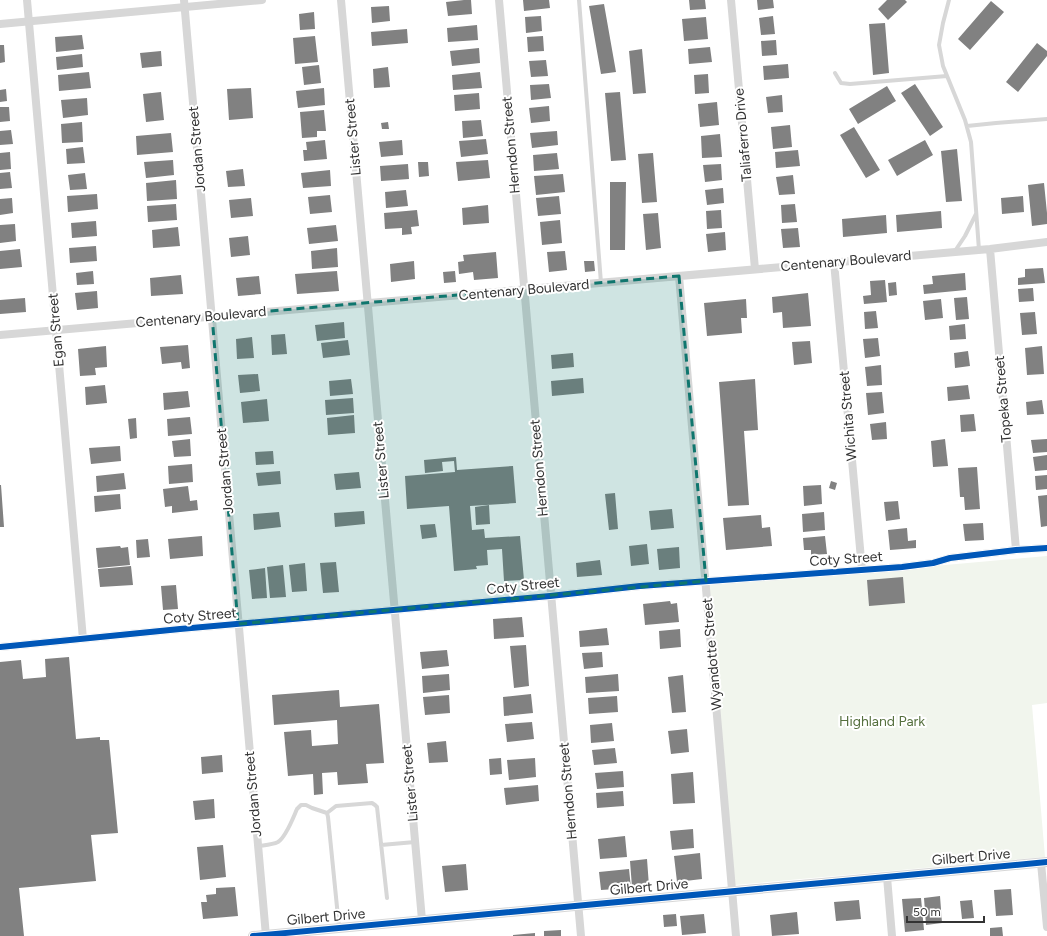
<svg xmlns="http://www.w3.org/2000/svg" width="1047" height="936" font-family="Figtree,sans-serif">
<rect width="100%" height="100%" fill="#fff"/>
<!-- green -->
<path fill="#f1f5ed" d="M1047,556V703L1032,705L1045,857L735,885L708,584L867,572Z"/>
<!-- building -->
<path fill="#818181" d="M464,0H471L472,14L448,16L446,2Z
M523,0H549L550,8L524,11Z
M689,0H705L706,9L690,10Z
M757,0H773L774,8L758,10Z
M887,0H905L907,2L888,20L878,9Z
M991,1L1004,12L970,50L958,39Z
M604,4L616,72L601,74L589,6Z
M389,6L390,21L372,23L371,7Z
M314,12L315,29L300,30L299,14Z
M541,16L542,31L526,33L525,17Z
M773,16L775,34L761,35L759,18Z
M706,17L708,39L684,41L682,19Z
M885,23L889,73L873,75L869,24Z
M477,25L478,40L448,42L447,28Z
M407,29L408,43L372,46L371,32Z
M82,35L84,49L56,52L55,37Z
M315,36L318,62L295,64L293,38Z
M543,36L544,51L528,52L527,37Z
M776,40L777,55L762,56L761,41Z
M1037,43L1047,51V56L1018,92L1006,82Z
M0,45H4L5,62L0,63Z
M710,47L712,62L689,64L688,49Z
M479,48L480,63L452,66L450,51Z
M642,49L646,93L633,94L629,51Z
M161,51L162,66L142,68L140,53Z
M82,54L83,67L57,70L56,57Z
M546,60L548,76L531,77L529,61Z
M788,64L789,78L764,80L763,66Z
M319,65L321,83L304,85L302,67Z
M388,67L390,87L374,88L373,69Z
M89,72L91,88L59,91L58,75Z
M480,72L482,88L453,90L452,75Z
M708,74L709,93L695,94L694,75Z
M549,84L551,98L531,100L530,85Z
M915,84L943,127L930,136L901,93Z
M887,86L896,101L858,124L849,109Z
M251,88L253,118L229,120L227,89Z
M324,88L325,105L298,108L296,91Z
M6,89L7,101L0,102V90Z
M161,92L164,120L146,122L143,94Z
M620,92L626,160L611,161L605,93Z
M479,93L480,109L455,111L454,95Z
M782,95L783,112L768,113L766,97Z
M87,98L88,115L63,118L61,100Z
M717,102L719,125L700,127L698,104Z
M549,106L550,121L531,123L529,108Z
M0,107H9L10,121L0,122Z
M324,110L326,131H317V137L302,138L300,112Z
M481,120L483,136L463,138L462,121Z
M82,122L83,142L62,143L61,124Z
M388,122L389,129H382L381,123Z
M790,125L792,147L773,149L771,127Z
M854,127L880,170L866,178L840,135Z
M11,130L13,144L0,145V131Z
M557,131L558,145L532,148L530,133Z
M171,133L173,152L137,155L136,136Z
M720,134L722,157L702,158L701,136Z
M486,139L488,154L461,157L459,141Z
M325,140L327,159L304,161L303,150H307L306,142Z
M402,140L403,155L381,157L379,142Z
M925,140L933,155L897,176L888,160Z
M83,147L85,163L67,164L66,149Z
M957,149L962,201L946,202L941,151Z
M798,150L800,166L776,168L775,152Z
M10,152L11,169L0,170V153Z
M557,153L559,169L534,171L533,155Z
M653,153L657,202L642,203L638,154Z
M173,160L174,175L146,178L144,162Z
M488,160L490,178L458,181L456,162Z
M418,162H428L429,176L419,177Z
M408,164L409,179L381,181L380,166Z
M721,164L722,180L705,182L703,165Z
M243,169L245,186L228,187L226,171Z
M330,170L331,186L303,188L301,173Z
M10,172L12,188L0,189V173Z
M85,173L87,189L70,190L68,175Z
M563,174L565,192L536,195L534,176Z
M793,175L795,194L779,195L776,177Z
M176,180L177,199L147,201L146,183Z
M610,182H626L625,250H610Z
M1044,183L1047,213V224L1032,226L1028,185Z
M723,188L724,203L707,205L705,190Z
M406,190L408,206L386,208L385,192Z
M97,194L98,209L68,212L67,196Z
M330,195L332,212L310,214L308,197Z
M559,196L561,214L538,216L536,198Z
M1023,196L1024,212L1002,214L1001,198Z
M12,198L13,213L0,215V199Z
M251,198L253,216L231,218L229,200Z
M176,204L177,220L148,222L147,206Z
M795,204L797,222L782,223L781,205Z
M488,205L489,223L463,225L462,208Z
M417,210L419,226L411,227L412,234L402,235V228L385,229L384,213Z
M721,210L722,228L707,229L706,211Z
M941,211L942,228L897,232L896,215Z
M658,213L661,248L646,250L643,214Z
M886,215L887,233L843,237L842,219Z
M560,220L562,243L542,245L540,222Z
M96,221L97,236L72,238L71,223Z
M15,224L16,241L0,243V225Z
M336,225L338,241L309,244L307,228Z
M178,227L180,246L153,248L152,230Z
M798,228L800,247L783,248L781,229Z
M725,232L726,250L708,252L706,234Z
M248,236L250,255L231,257L229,238Z
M96,246L97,261L70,263L69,248Z
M337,248L338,267L312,269L311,251Z
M20,249L22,267L0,269V251Z
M565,251L567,270L549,272L547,252Z
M496,252L498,278L474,280L473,272L459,274L458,262L464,261L463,255Z
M414,261L415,279L391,282L390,264Z
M584,261H594L595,271L585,272Z
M1043,268L1045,283L1018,285V278L1025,277V269Z
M93,271L94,284L77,285L76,273Z
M337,271L339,291L297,294L295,274Z
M455,271L456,282L444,283L443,272Z
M965,273L966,290L924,294L923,285L933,284L932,276Z
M181,275L183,294L151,296L150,278Z
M259,276L261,294L238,296L236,278Z
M885,280L887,302L864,304L863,296L871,295L870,281Z
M896,282L897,295L889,296L888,283Z
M1033,288L1034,301L1019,302L1018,289Z
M97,291L98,308L77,310L75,293Z
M808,293L811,326L783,328L782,312L773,313L772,297Z
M967,297L969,319L956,320L954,298Z
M25,298L26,312L0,314V300Z
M746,299L747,318H741L742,333L707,336L704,303Z
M941,299L943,318L925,320L923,301Z
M876,311L878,328L865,329L864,312Z
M1035,312L1037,334L1022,335L1020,313Z
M344,322L345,338L317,341L315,325Z
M965,324L966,339L950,340L949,326Z
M285,334L287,354L272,355L271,335Z
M252,337L254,358L237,359L236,339Z
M878,338L880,356L865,358L863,339Z
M348,340L350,355L323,358L321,343Z
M810,341L812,363L794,365L792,342Z
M188,345L190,368L182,369L181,362L162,364L160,347Z
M106,346L107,367L95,368L96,375L80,376L78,349Z
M1042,346L1044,374L1027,375L1025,348Z
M968,351L970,366L955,368L954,353Z
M573,353L574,367L552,369L551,355Z
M881,365L882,385L867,386L865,367Z
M258,374L260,391L240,393L238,375Z
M583,378L584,393L552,396L551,381Z
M351,379L353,394L330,396L329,381Z
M755,379L758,430L744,431L749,505L728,506L719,382Z
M105,385L107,403L86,405L85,387Z
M968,385L970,399L948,401L947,387Z
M188,391L190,407L164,410L163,393Z
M882,392L884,413L868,415L866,393Z
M353,398L354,413L326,415L325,400Z
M267,399L269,421L243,423L241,402Z
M1042,400L1044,414L1027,415L1026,402Z
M974,414L976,431L961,432L960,415Z
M354,415L355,433L328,435L327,418Z
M190,417L192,434L168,436L167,419Z
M136,418L137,438L130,439L128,419Z
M886,422L887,439L872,440L870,424Z
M190,439L191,456L174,457L172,441Z
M945,439L948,466L933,467L931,441Z
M1047,439V452L1033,453L1031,440Z
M120,446L121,461L91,464L89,448Z
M273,451L274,464L256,465L255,452Z
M1047,455V470L1035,471L1033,457Z
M456,457L457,470L513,466L516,503L470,506L472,530L484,529L485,538L520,536L524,580L504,581L502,549L487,550L488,565L476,566L477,569L454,571L449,506L407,509L405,476L455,472L454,461L442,462L443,471L425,473L424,460Z
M192,464L193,482L169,484L168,466Z
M977,467L980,509L965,510L964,497H960L958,468Z
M280,471L281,484L258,486L256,473Z
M359,472L361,488L336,490L334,474Z
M124,473L126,489L97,492L96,476Z
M1047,475V489L1036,490L1035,476Z
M831,481L837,483L835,490L829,488Z
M0,485H1L4,527H0Z
M821,485L822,504L804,506L803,486Z
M188,486L190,501L197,500L198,510L172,513V506L165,507L163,489Z
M615,493L618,529L609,530L605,494Z
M120,494L121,509L95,512L94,496Z
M1047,495V526L1041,527L1038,496Z
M898,501L900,519L886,521L884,502Z
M489,505L490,524L476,525L475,507Z
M672,509L674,528L651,530L649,511Z
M364,511L365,524L335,527L334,513Z
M279,512L281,527L254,530L253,514Z
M824,512L825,530L803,532L802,514Z
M761,515L762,528L770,527L772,546L726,550L723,518Z
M983,523L984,540L965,541L963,524Z
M435,524L437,537L422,539L420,525Z
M907,528L908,541L916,540V548L890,550L888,530Z
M202,536L203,556L170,559L168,539Z
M825,536L827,554L811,555V550H804L803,538Z
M148,539L150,557L137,558L136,540Z
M647,544L649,564L631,566L629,546Z
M120,546L121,548L128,547L130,565L98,568L96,548Z
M679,547L680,568L659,570L657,549Z
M600,560L602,575L577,577L576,563Z
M336,562L339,592L323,593L320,563Z
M305,563L307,591L292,592L289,565Z
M283,565L286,597L270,598L267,567Z
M131,566L133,585L100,587L98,569Z
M265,568L267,598L252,599L249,570Z
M903,577L905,603L869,606L867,580Z
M176,585L178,609L163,610L161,586Z
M670,601L671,604L677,603L679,622L645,625L643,604Z
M522,617L524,637L494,639L493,619Z
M607,628L609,645L580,647L579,631Z
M680,629L681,647L660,649L659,631Z
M526,645L529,686L514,688L510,646Z
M447,650L449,666L422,669L420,652Z
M602,652L603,667L584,669L582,653Z
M69,657L76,739L100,737V740H109L118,833L91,835L96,881L19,888L24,936H0V662L21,660L23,679L46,677L45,659Z
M449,674L450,690L423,693L422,676Z
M618,674L619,691L586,693L585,677Z
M683,675L686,712L672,713L668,677Z
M339,690L340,707L379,704L384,763L366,764L368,783L338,785L337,772L322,773L323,794L314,795L313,774L288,776L284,732L311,730L312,746L338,744L337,720L274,725L272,695Z
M531,694L533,713L504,716L503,697Z
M449,695L450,713L425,715L423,697Z
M617,696L618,712L589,714L588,698Z
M532,722L534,739L507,742L505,724Z
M612,723L614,741L591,743L590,725Z
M687,729L689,752L671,754L668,731Z
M446,741L448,762L429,763L427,743Z
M615,748L617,763L594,765L592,750Z
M222,755L223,772L202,774L201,757Z
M501,758L502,774L490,775L489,759Z
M535,758L536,777L509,780L507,760Z
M623,771L624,787L597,789L595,773Z
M693,772L695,803L673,804L671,774Z
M538,785L539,801L506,805L504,788Z
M623,791L624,806L597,808L596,793Z
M214,799L215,818L195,820L193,801Z
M693,829L694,848L672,850L670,831Z
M625,836L627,857L600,859L598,839Z
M223,845L226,877L200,880L197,847Z
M700,853L702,879L677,882L674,856Z
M647,859L649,886L632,887L630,861Z
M466,864L468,890L445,892L442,866Z
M629,869L631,888L601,890L599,872Z
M235,887L238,916L203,919L201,902H207L206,895L216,894V888Z
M1011,889L1013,915L996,916L994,890Z
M940,896L942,923L926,925L924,898Z
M921,898L924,930L905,932L902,899Z
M859,900L861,919L836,921L834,902Z
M972,900L974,918L962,919L960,901Z
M797,912L799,934L772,936L770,915Z
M676,914L677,926L664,927L663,915Z
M704,914L706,933L682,935L680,916Z
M1002,927L1003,936H990V928Z
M561,930V936H544V931Z
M535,933V936H513V935Z"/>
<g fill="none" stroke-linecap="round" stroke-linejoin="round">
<!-- service -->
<path stroke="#d7d7d7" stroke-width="4" d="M579,0L601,283
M949,0L943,23L939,45L943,66L965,120L971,142L979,250
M835,73L841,83L850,84L947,76
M967,126L996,123L1047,119
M955,251L965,236L976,214
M327,813L336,806L372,803L375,805L377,807L387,898
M381,845L415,842
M258,846C265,845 272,845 278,842C286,837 293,818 297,809L301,805H306L312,808L327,813L328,817L339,927"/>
<!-- minor -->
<path stroke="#d7d7d7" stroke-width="8" d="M27,0L56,330L83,639
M184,0L266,936
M341,0L422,920
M499,0L581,936
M731,0L755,269
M0,24L262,0
M990,249L1016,550
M834,262L862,570
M679,276L736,936
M0,335L990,249L1047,242
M0,647L180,629L550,596L640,586L902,567L933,563L950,558L1016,550L1047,548
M1041,863L1047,927
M887,877L892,936"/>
<!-- tertiary -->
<path stroke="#d7d7d7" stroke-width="10" d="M253,936L1047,862"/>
<defs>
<path id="cycleway" d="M0,647L180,629L550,596L640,586L902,567L933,563L950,558L1016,550L1047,548
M253,936L1047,862"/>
</defs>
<!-- cycleway casing -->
<use href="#cycleway" stroke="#fff" stroke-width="8"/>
<!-- cycleway -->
<use href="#cycleway" stroke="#0057b8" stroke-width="6"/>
</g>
<!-- marked area -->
<path fill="#0f766e" fill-opacity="0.2" stroke="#0f766e" stroke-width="3" stroke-dasharray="8 5" stroke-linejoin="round" d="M679,276L706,581L238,624L212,316Z"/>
<g text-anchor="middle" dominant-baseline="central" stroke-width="4" stroke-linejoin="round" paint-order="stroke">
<!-- street labels -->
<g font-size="14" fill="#333" stroke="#fff">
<text transform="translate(743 135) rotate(-95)">Taliaferro Drive</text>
<text transform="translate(353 137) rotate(-95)">Lister Street</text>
<text transform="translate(511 145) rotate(-95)">Herndon Street</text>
<text transform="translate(197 149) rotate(-95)">Jordan Street</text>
<text transform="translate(846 261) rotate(-5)">Centenary Boulevard</text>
<text transform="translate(524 290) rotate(-5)">Centenary Boulevard</text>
<text transform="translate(201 317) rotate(-5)">Centenary Boulevard</text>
<text transform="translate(56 330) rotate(-95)">Egan Street</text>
<text transform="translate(1003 399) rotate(-95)">Topeka Street</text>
<text transform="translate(848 416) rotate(-95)">Wichita Street</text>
<text transform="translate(381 460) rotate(-95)">Lister Street</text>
<text transform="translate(539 468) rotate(-95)">Herndon Street</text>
<text transform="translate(225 471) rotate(-95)">Jordan Street</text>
<text transform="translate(846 559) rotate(-4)">Coty Street</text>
<text transform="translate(523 586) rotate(-6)">Coty Street</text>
<text transform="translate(200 616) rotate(-5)">Coty Street</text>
<text transform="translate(712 654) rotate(-95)">Wyandotte Street</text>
<text transform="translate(410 783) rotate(-95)">Lister Street</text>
<text transform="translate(568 791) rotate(-95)">Herndon Street</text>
<text transform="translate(253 794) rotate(-95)">Jordan Street</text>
<text transform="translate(971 857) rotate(-5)">Gilbert Drive</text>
<text transform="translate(649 887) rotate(-5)">Gilbert Drive</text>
<text transform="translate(326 917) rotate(-5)">Gilbert Drive</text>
</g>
<!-- park labels -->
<g font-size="14" fill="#56703f" stroke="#fff">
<text x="882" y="721">Highland Park</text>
</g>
</g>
<!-- scale -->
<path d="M907 916v6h77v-6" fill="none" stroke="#333333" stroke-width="2"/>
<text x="913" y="916" font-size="12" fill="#333333" stroke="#ffffff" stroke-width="3" paint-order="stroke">50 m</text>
</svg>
